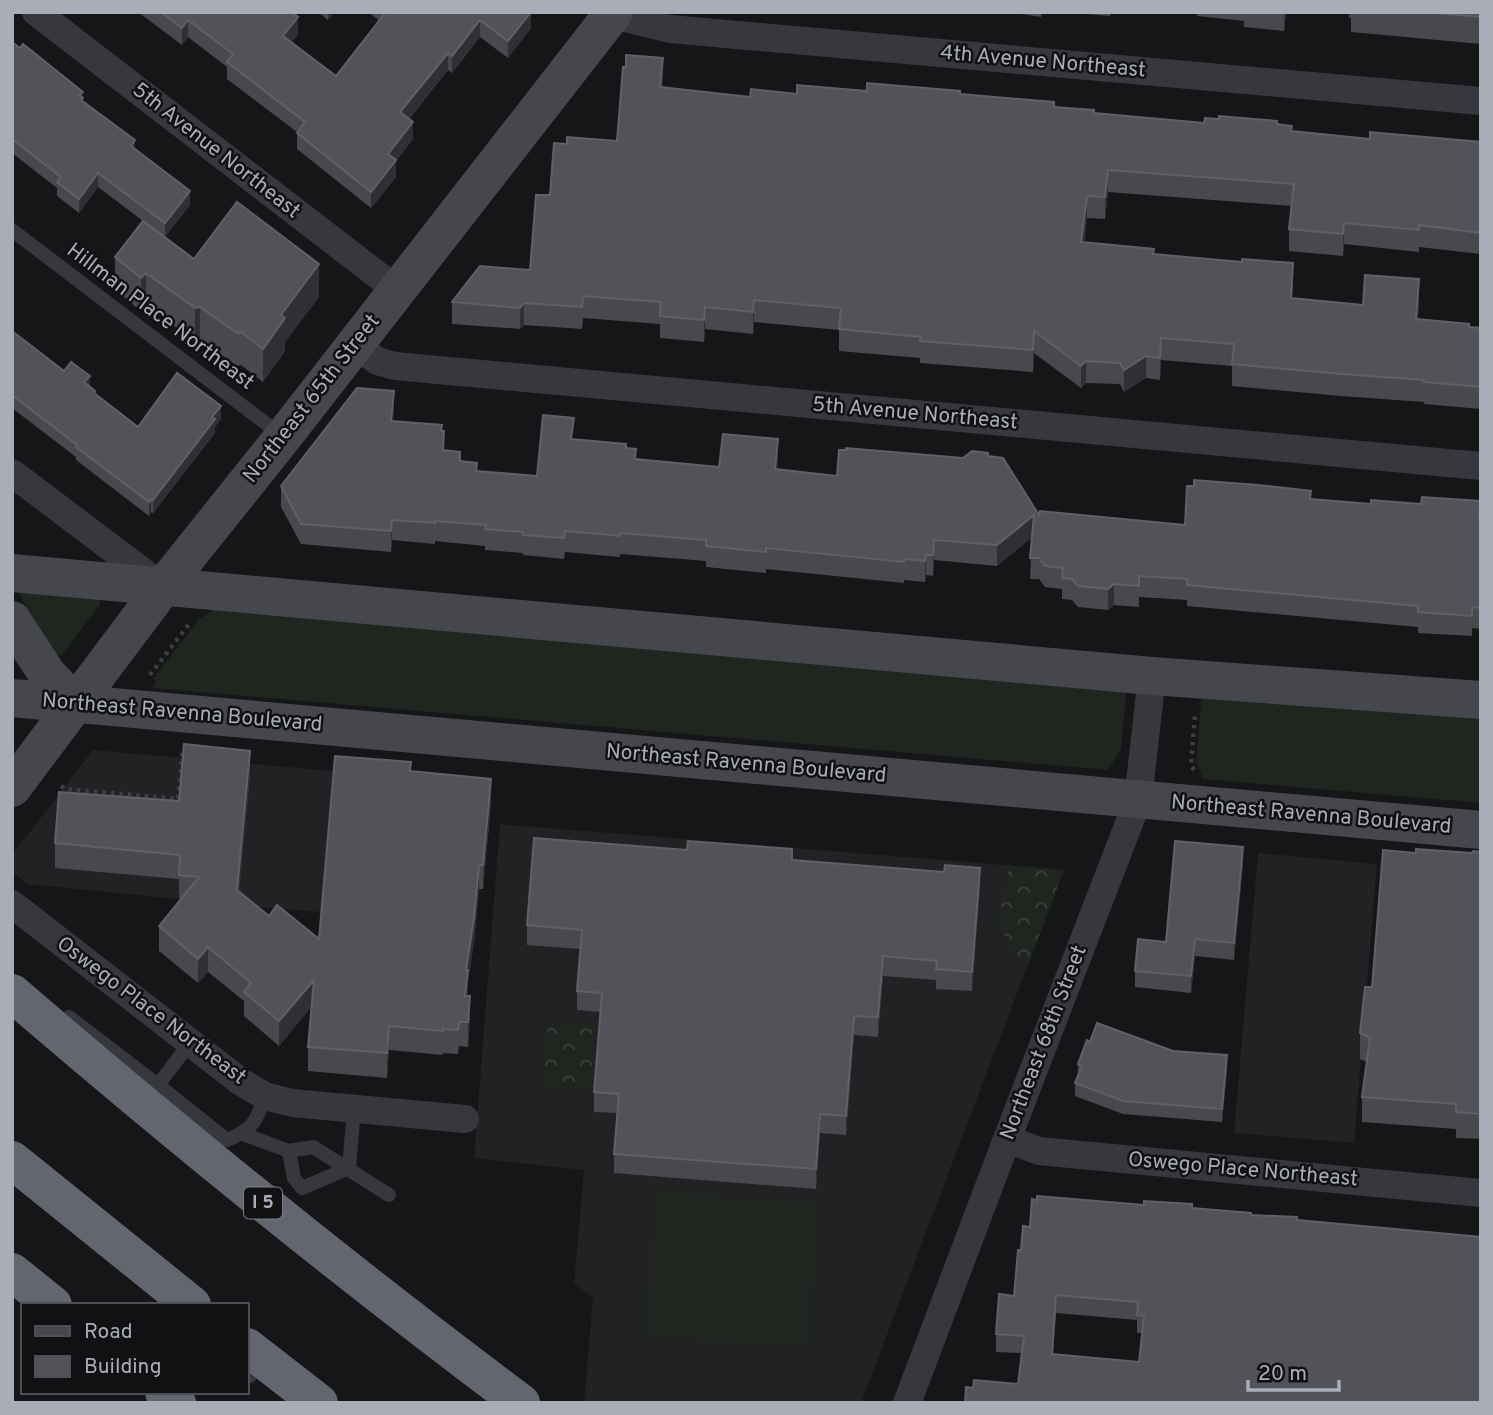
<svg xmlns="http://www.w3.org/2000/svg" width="1493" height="1415" font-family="Overpass,sans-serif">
<defs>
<pattern id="forest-crowns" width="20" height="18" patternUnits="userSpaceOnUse" patternTransform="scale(1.75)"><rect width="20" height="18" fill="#1e261f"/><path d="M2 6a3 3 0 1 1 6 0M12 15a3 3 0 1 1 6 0" fill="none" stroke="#3c433d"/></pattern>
</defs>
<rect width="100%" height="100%" fill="#161618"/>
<!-- built -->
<path fill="#222225" d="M93,750L333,771L321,912L238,905L28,884L12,872V855Z
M500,824L1064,870L861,1403H584L593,1298L574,1284L584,1170L474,1158Z
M1258,853L1377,864L1354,1143L1234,1133Z"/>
<!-- grass -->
<path fill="#1e261f" d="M15,585L100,594V605L62,655L52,657Z
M226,602L1122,680L1126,695L1121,749L1108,770L152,688L157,681L153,679L199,619Z
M1209,687L1481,711V803L1203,779L1196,762L1201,700Z
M657,1191L819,1205L806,1348L645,1335Z"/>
<!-- forest -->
<path fill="url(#forest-crowns)" d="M1009,866L1064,870L1027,968L998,925Z
M548,1022L595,1026L590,1090L543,1087Z"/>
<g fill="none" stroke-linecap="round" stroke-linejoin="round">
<!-- path -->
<path stroke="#3d3f44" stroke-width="4.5" stroke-dasharray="3.5 5" stroke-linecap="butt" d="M150,675L189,624
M1194,770L1191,765L1195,714
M61,786L65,789L178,799L183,749"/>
<!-- lane -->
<path stroke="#37383d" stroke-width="14" d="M12,230L281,435
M69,1017L158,1085L227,1140C252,1130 257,1121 265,1096
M158,1085L190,1043
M243,1134L289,1151L313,1147L389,1195
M289,1151L294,1178L302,1188L349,1168
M349,1168L354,1109
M247,1376H250"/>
<!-- street -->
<path stroke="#37383d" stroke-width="28" d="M36,12L397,290
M608,12L612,15L670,29L1481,101
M355,344L377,361L395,366L1481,466
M12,473L163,587
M12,904L241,1082L265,1096L292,1103L465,1119
M1007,1139L1039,1151L1481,1193
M907,1403L1007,1139L1138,800L1152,676"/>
<!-- secondary -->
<path stroke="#45474d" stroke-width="38" d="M12,573L1152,676L1481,700
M12,620L47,674L75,703
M12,698L1481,830
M12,788L163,587L283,437L614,12"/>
<!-- highway -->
<path stroke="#63666e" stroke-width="38" d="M12,993C177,1135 346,1272 521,1403
M12,1160L192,1305
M12,1272L53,1305
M247,1347L319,1403
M164,1392L177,1403"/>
</g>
<!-- wall -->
<path fill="#47494d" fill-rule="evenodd" d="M138,12H292L298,34L291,43L336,76L380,21L368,12H443L531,28L508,58L480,37L452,73L448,70L409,119L413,139L396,161V177L371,208L297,149V132L227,79V67L188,37L182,45Z
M318,12H334L328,20Z
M1009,12H1042L1041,17Z
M1064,12H1111L1110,16Z
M1197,12H1286L1284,31L1244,27V21L1197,16Z
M1349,12H1481V44L1351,32V18H1349Z
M12,42L83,101L135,149L190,205L165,237L194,259L319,297L285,342V351L263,382L241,365L237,366L200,340L195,341L146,306L141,311L115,290V257L143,221L98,187L79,213L57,196V188L12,153Z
M626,67L663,80L662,88L750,97L867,91L960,94L1094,113L1204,123L1277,124L1292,131L1370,139L1481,142V254L1419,247V252L1344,244L1343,256L1289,251V229L1292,206L1108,192L1105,219L1087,218L1084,243L1154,254L1293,285L1292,298L1363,305L1419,301L1418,319L1481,328V409L1424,404V402L1341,396L1232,386V366L1161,360L1160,380L1146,378L1124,392L1120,384L1086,383L1081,388L1034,353L1033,372L920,363V358L839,351V330L754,322L753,334L705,329L704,342L660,338V324L583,318L582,329L524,325L520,329L452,324V302L530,270L550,195L567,144L617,141Z
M12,323L13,332L64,371L90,386L95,394L138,427L221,419L215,427V433L153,513L151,512L149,516L76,460V457L12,408Z
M394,412L393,421L442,431L444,450L477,471L537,476L574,439L626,448L636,459L719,467L778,460L777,470L837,476L963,458L988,456L1039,515L1185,525L1311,499L1371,504H1421L1480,501L1481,629L1472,628V636L1418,633V627L1187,606V600L1139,597V607L1114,605L1108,610L1078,607L1072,600L1062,599V589L1045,587L1039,579H1030L1032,537L997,566L934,560L933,576L926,575L925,582L904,580V583L766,569V573L706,567V561L620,554V557L565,552L564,559L523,555V553L485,550V546L435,541V544L392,540L391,552L301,544L281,507V486Z
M411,771L491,804L483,889H479L474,942L468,981V996L470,1020L468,1047L459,1046L458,1054L443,1053V1055L389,1050L387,1078L308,1071V1047L311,1007L279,1046L244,1016V1001L208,972L198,983L159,951V926L181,900H179V879L55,868V843L179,801L250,775L239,891L269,916L319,939Z
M1481,852V1139L1456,1138V1129L1362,1122V1097L1367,1062L1360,1059V1033L1372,987L1416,853H1472Z
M792,860L980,887L972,991L936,989V980L883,976L878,1037L854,1035L846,1135L820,1133L816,1189L614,1173V1154L618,1113L594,1112V1092L601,1012L577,1010V991L581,949L527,945V925Z
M1243,863L1234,960L1195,956L1191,993L1135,987V971L1166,942Z
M1090,1042L1173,1051L1227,1069L1222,1122L1123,1114L1075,1096V1083L1078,1076V1064Z
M1192,1208L1297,1220L1481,1403L973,1388L1018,1384L1021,1353L996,1352V1334L1014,1296L1021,1250L1030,1227ZM1056,1313L1137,1320V1333H1142L1139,1362L1053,1354Z"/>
<!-- shaded-wall -->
<path fill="#2f3033" d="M328,12H334L328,20Z
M531,12V28L508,58V41Z
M1284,12H1286L1284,31Z
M298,17V34L283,53V36Z
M188,20V37L182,45V28Z
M480,20V37L452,73V56Z
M448,53V70L400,129V112Z
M663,58V80L660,109V87Z
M413,122V139L396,161V177L371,208V192L388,154Z
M135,140V154L131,146Z
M1108,170V192L1105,219V197Z
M98,173V187L79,213V199Z
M190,191V205L165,237V223Z
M1087,196V218L1081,264V242Z
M1344,223V244L1343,256V234Z
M1293,263V285L1291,319V298Z
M319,264V297L285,342V351L263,382V349L281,315Z
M146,273V306L141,311V278Z
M1419,279V301L1416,341V319Z
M754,300V322L753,334V312Z
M524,303V325L520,329V308Z
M200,307V340L195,341V308Z
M705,307V329L704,342V320Z
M1034,331V353L1033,372V350Z
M1161,338V360L1160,380V358Z
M1146,356V378L1124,392V370Z
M1086,361V383L1081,388V366Z
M90,376V389L84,382Z
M394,391V412L391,442V421Z
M221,406V419L215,427V433L153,513V500Z
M778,439V460L775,490V469Z
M151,499V512L149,516V502Z
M1034,515V536L997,566V545Z
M392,520V540L391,552V531Z
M934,540V560L933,576V555Z
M926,555V575L925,582V561Z
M1114,584V605L1108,610V589Z
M250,751V775L237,914V890Z
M491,779V804L483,889V865Z
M1243,847V863L1234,960V943Z
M479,865V889L474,942L468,981V994L465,1020L466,970Z
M980,868V887L972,991V972Z
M1195,939V956L1191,993V976Z
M208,947V972L198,983V959Z
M883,956V976L878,1037V1017Z
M314,980V1004L279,1046V1021Z
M470,996V1020L468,1047V1022Z
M854,1016V1035L846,1135V1116Z
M389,1026V1050L387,1078V1053Z
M1227,1055V1069L1222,1122V1109Z
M820,1114V1133L816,1189V1169Z
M1056,1295V1313L1052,1372V1354Z"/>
<!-- building -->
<path fill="#525359" stroke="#5f6168" stroke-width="2" fill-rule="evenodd" d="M161,12H292L298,17L283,36L336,76L386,12H531L508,41L480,20L452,56L448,53L400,112L413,122L388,154L396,160L371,192L297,133L305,122L227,62L233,54L188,20L182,28Z
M1424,12H1481V17Z
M12,42L20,48L23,44L83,92L80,95L83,98L81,100L135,140L131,146L190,191L165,223L98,173L79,199L57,182L61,177L12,139Z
M626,55L663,58L660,87L750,97L751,89L797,94V85L867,91V83L960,91V94L1054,102V107L1094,110V113L1204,123L1205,118L1219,119V116L1277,121V124L1292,126L1291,131L1370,139V132L1481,142V233L1419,225V230L1344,223L1343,234L1289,229L1294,184L1108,170L1105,197L1087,196L1081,242L1154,249L1153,254L1242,262V259L1293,263L1291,298L1363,305L1365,275L1419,279L1416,319L1469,324V327L1481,328V387L1424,382V380L1341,374L1232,364L1234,344L1161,338L1160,358L1146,356L1124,370L1120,363L1086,361L1081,366L1034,331L1033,350L920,341L921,337L839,329L841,308L754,300L753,312L705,307L704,320L660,316L661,302L583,296L582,307L524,303L520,308L452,302L480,266L530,270L536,195H550L554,143L567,144V137L617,141L623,67H626Z
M237,202L319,264L281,315L285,318L263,349L241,332L237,333L200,307L195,308L146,273L141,278L115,257L143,221L194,259Z
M12,331L64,371L71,362L90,376L84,382L95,391L94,393L138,427L177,373L221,406L212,417L215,419L153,500L151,499L149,502L76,447L77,445L12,395Z
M357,388L394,391L391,421L442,425L441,431H444L443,450L460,452V461L477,463L476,471L537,476L543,415L574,418L571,439L626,444V448L636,449L635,459L719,467L723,434L778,439L775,469L837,476L839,450H846V448L963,458L972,451L988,453V456L1003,458L1039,515L1040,511L1185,525L1187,486H1194V480L1258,485L1311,491L1310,499L1371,504V500L1421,504L1422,497L1480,501L1479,519H1481V608L1472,607V616L1418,612V606L1187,585V579L1139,576V586L1114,584L1108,589L1078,586L1072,579L1062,578L1063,568L1045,566L1039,558H1030L1034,515L997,545L934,540L933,555H926L925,561L904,559V562L766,548V552L706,546V540L620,533V536L565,531L564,538L523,535V532L485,529L486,525L435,521V523L392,520L391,531L301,524L281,486Z
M184,744L250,751L237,890L269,916L277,905L319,939L335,756L411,762L410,771L491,779L483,865H479L474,918L466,970H468L465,996H470L468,1022H459L458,1030L443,1029V1031L389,1026L387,1053L308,1047L314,980L279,1021L244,992L251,983L208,947L198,959L159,926L199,877L179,875L180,855L55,843L59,792L179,801Z
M534,838L687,850L688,841L792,849V860L944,872L945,865L980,868L972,972L936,969L937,961L883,956L878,1017L854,1016L846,1116L820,1114L816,1169L614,1154L619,1094L594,1092L602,993L577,991L582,930L527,925Z
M1175,841L1243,847L1234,943L1195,939L1191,976L1135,971L1138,939L1166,942Z
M1416,849L1472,853L1473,851L1481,852V1114L1456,1112V1104L1362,1097L1370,1038L1360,1033L1365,987H1372L1383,850L1416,853Z
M1097,1023L1173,1051L1227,1055L1222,1109L1123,1101L1075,1083L1082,1066L1078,1064L1087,1040L1090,1042Z
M1037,1196L1144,1205V1201L1192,1204V1208L1251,1213V1215L1297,1217V1220L1481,1237V1403H965L966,1387L973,1388L974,1380L1018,1384L1024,1336L996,1334L999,1294L1014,1296L1018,1250H1021L1023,1226L1030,1227L1032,1199L1037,1200ZM1056,1295L1138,1302L1137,1315L1144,1316L1139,1362L1052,1354Z"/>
<g text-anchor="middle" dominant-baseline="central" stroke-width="5" stroke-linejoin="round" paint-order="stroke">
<!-- shield labels -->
<rect fill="#111113" stroke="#7b7e86" stroke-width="2" x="244" y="1187.5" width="38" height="31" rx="5"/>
<g font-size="19" font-weight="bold" fill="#a8adb8">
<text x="263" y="1203">I 5</text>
</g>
<!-- street labels -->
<g font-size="21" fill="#a8adb8" stroke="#111113">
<text transform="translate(1043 62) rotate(5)">4th Avenue Northeast</text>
<text transform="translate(216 151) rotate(38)">5th Avenue Northeast</text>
<text transform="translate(160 317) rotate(37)">Hillman Place Northeast</text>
<text transform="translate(312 399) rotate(-52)">Northeast 65th Street</text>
<text transform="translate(915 414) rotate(5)">5th Avenue Northeast</text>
<text transform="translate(182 713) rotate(5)">Northeast Ravenna Boulevard</text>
<text transform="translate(746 764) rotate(5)">Northeast Ravenna Boulevard</text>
<text transform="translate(1311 815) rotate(5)">Northeast Ravenna Boulevard</text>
<text transform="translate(151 1011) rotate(37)">Oswego Place Northeast</text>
<text transform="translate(1044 1043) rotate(-69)">Northeast 68th Street</text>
<text transform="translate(1243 1170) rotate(5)">Oswego Place Northeast</text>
</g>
</g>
<!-- border -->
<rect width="1493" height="1415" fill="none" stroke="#a8adb8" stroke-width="28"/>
<!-- legend -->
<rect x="21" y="1303" width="228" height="91" fill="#111113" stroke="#4d4f55" stroke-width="2"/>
<rect x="35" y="1326" width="35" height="10" fill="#45474d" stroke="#4d4f55" stroke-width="2"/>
<text x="84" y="1338" font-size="21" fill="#a8adb8">Road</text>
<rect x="35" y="1356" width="35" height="21" fill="#525359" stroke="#4d4f55" stroke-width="2"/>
<text x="84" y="1373" font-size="21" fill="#a8adb8">Building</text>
<!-- scale -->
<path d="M1248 1380v10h91v-10" fill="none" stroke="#a8adb8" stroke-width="3.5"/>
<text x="1258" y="1380" font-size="21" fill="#a8adb8" stroke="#111113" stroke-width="5" paint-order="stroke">20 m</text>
</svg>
